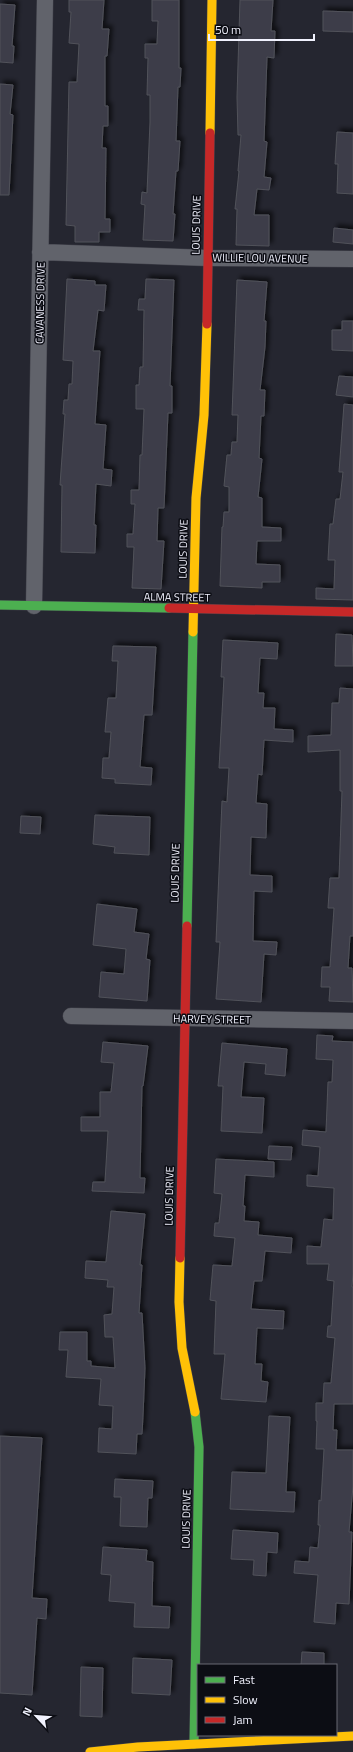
<svg xmlns="http://www.w3.org/2000/svg" width="353" height="1752" font-family="'Titillium Web',sans-serif">
<defs>
<filter id="shadow"><feDropShadow dx="3.5" dy="-3.5" stdDeviation="2" flood-color="#0009"/></filter>
</defs>
<rect width="100%" height="100%" fill="#252630"/>
<!-- building -->
<path fill="#3c3d49" stroke="#51525a" filter="url(#shadow)" d="M69,0H104L102,29H109L107,56H105V106H108V126H103L102,148H106L105,219H110V232H99V242H75V226L66,225L69,82H77L79,44L69,43L71,12H69Z
M152,0H179V68H181L180,87H178L176,141H180L178,171H176L173,214H175L173,241L143,240L145,205L141,204L142,192L147,193L150,122V95H147L148,58H145V44H157L158,21H152Z
M240,0H273L271,31H275L274,58L267,57L264,141L267,142L264,177L271,178L269,190L257,189L254,215H269V246L236,245L237,209H235L239,171H238L241,135H238L237,97Z
M0,4L15,5L12,46H14L13,63L0,62Z
M323,11L353,12V32L323,31Z
M0,84L13,85L10,114L13,115L9,195H0Z
M337,132L353,133V194L337,193L338,164H335Z
M334,228L353,230V244L333,242Z
M67,279L95,281V285H106L104,311L98,310L93,351H100L95,424L106,425L103,469L112,470L111,486L96,484L94,525H96L95,553L61,552L62,485H60L65,414H63L64,400H68L69,384H72L73,361L63,360Z
M146,279L174,280L170,386H172V413H168L164,508H158L157,541H164L161,589L132,588L134,547H127V534H133L135,504H131V490H139L140,455H142L144,409H136V385H139L140,367H143L144,310H138L139,299H145Z
M237,280L267,282L264,321H266L265,347L260,390H265L264,416H261L259,458L262,459L258,497L262,498V527L281,528V541H257L256,564L280,565V582H262V588L220,586L222,527H223L224,512H229V487L224,486L227,455H231L232,442H237L238,415H232Z
M342,321H353V351L332,350V330H342Z
M339,376L353,377V397L336,395Z
M344,404L353,405V600L316,599V588L334,589L335,560H328L330,524H333L336,499H340L343,472H339Z
M336,634L352,635L353,666H335Z
M223,640L278,643L277,659L260,658L258,693H264L263,708H275L274,729L293,730V742L264,740L262,775L258,774L256,803L267,804L266,838L251,837L250,875L272,876V892L254,891L253,941L277,942L276,955L264,954L261,1002L216,999L220,942H216L222,801L227,802L229,768H219L224,677H221Z
M113,646L156,647L152,715H144L140,767L152,768L151,785L115,783V779L102,778L103,758H109L111,732H105L108,698H116L118,661H112Z
M340,688L353,689V936H350L348,968H352L353,1002L329,1001L330,987H321L322,967H330L334,908H328L330,878H339L342,791H340V750L308,752V736L331,735L332,703H339Z
M95,815L150,817L149,855L114,853L115,847L93,844Z
M21,816L41,817L40,834L20,833Z
M97,904L137,909L134,932L149,934L146,959L150,960L147,1001L99,997L101,972L124,974L126,949L93,945Z
M317,1035L333,1036L332,1041L353,1042V1273L352,1287H353V1404H334L333,1430H337L336,1450H353V1486L349,1532H352L349,1604L336,1603L335,1624L314,1622L318,1575L294,1573L295,1561L309,1562L310,1547L318,1548L320,1525H318L319,1500L321,1501L324,1449H316L317,1421H316V1403H323L324,1383H331L335,1338L327,1337L328,1326H331L334,1281L327,1280L329,1264H307V1246L321,1247L324,1219L333,1220L334,1188L307,1186V1175L318,1176L320,1147L302,1145L303,1130L326,1132L328,1082H332L333,1060L316,1059Z
M103,1042L148,1046L143,1086H142L140,1178H145L144,1193L92,1191L93,1182H105L108,1131H81V1117H100V1092H111L114,1063L101,1062Z
M222,1043L287,1049L285,1076L265,1074L266,1064L244,1062L241,1097L264,1098L262,1133L221,1131L223,1086H218Z
M269,1146L292,1147L291,1160L268,1159Z
M216,1159L274,1162V1177L245,1175L243,1206H245L244,1221L259,1222L258,1235L292,1238L291,1253L265,1251L262,1281H254L251,1309L284,1311L283,1329L257,1328L255,1364H262L261,1381L268,1382L266,1402L221,1399L225,1354H214L216,1301L210,1300L213,1265L232,1266L235,1238L214,1236L215,1223H219L222,1194L214,1193Z
M111,1211L145,1214L140,1265H142L139,1313H142L145,1368L143,1416L142,1434H137L136,1454L98,1452L99,1428L112,1429L113,1406L99,1405L101,1379L66,1377L68,1350H59L60,1332H87V1361H91V1366L115,1368L113,1337H105L104,1315L112,1314L114,1287H107L108,1280L85,1278L86,1261L106,1262Z
M269,1416L290,1417L286,1492H295L294,1512L230,1509L232,1472L266,1473Z
M0,1436L42,1438L32,1598L47,1599L46,1619L37,1618L32,1695L0,1693Z
M115,1479L153,1481L152,1498H148L147,1527L120,1526L121,1497H114Z
M233,1530L278,1533L277,1553L267,1552L266,1576L253,1575L254,1560L231,1559Z
M103,1547L147,1550L146,1561L153,1562L152,1606L170,1607L169,1628L134,1627L135,1603L109,1601L111,1575L101,1574Z
M302,1652L324,1653V1665H301Z
M133,1658L172,1660L170,1695L132,1693Z
M81,1667L103,1668L102,1717L80,1716Z"/>
<g fill="none" stroke-linecap="round" stroke-linejoin="round">
<defs>
<path id="street" d="M40,252L208,258L353,259
M34,606L45,0
M71,1016L353,1021"/>
<path id="fast" d="M0,605L169,608
M187,926L193,632
M194,1744L199,1447L195,1412"/>
<path id="slow" d="M210,133L212,0
M193,632L196,498L204,415L207,324
M180,1258L179,1302L182,1348L195,1412
M90,1752L138,1747L353,1736"/>
<path id="jam" d="M207,324L210,133
M169,608L353,612
M180,1258L187,926"/>
</defs>
<!-- street casing -->
<use href="#street" stroke="#40414a" stroke-width="17"/>
<!-- fast casing -->
<use href="#fast" stroke="#40414a" stroke-width="10"/>
<!-- slow casing -->
<use href="#slow" stroke="#40414a" stroke-width="10"/>
<!-- jam casing -->
<use href="#jam" stroke="#40414a" stroke-width="10"/>
<!-- street -->
<use href="#street" stroke="#61636b" stroke-width="16"/>
<!-- fast -->
<use href="#fast" stroke="#4caf50" stroke-width="9"/>
<!-- slow -->
<use href="#slow" stroke="#ffc107" stroke-width="9"/>
<!-- jam -->
<use href="#jam" stroke="#c62828" stroke-width="9"/>
</g>
<g text-anchor="middle" dominant-baseline="central" stroke-width="3" stroke-linejoin="round" paint-order="stroke">
<!-- street labels -->
<g font-size="11" fill="#f1f2fe" stroke="#0c0d14">
<text transform="translate(196 225) rotate(-89)">LOUIS DRIVE</text>
<text transform="translate(260 258) rotate(1)">WILLIE LOU AVENUE</text>
<text transform="translate(40 303) rotate(-89)">CAVANESS DRIVE</text>
<text transform="translate(183 549) rotate(-89)">LOUIS DRIVE</text>
<text transform="translate(177 597) rotate(1)">ALMA STREET</text>
<text transform="translate(175 873) rotate(-89)">LOUIS DRIVE</text>
<text transform="translate(212 1019) rotate(1)">HARVEY STREET</text>
<text transform="translate(169 1196) rotate(-89)">LOUIS DRIVE</text>
<text transform="translate(186 1519) rotate(-89)">LOUIS DRIVE</text>
</g>
</g>
<!-- legend -->
<rect x="197" y="1664" width="140" height="72" fill="#0c0d14" stroke="#686972"/>
<rect x="205" y="1677" width="20" height="6" fill="#4caf50" stroke="#686972"/>
<text x="233" y="1684" font-size="12" fill="#f1f2fe">Fast</text>
<rect x="205" y="1697" width="20" height="6" fill="#ffc107" stroke="#686972"/>
<text x="233" y="1704" font-size="12" fill="#f1f2fe">Slow</text>
<rect x="205" y="1717" width="20" height="6" fill="#c62828" stroke="#686972"/>
<text x="233" y="1724" font-size="12" fill="#f1f2fe">Jam</text>
<!-- north arrow -->
<g transform="translate(36 1716) rotate(296)" stroke="#0c0d14" stroke-width="3" paint-order="stroke">
<path d="M0-3L7 15L0 10L-7 15Z" fill="#f1f2fe"/>
<text y="-6" font-size="11" font-weight="bold" text-anchor="middle" fill="#f1f2fe">N</text>
</g>
<!-- scale -->
<path d="M209 34v6h105v-6" fill="none" stroke="#f1f2fe" stroke-width="2"/>
<text x="215" y="34" font-size="12" fill="#f1f2fe" stroke="#0c0d14" stroke-width="3" paint-order="stroke">50 m</text>
</svg>
